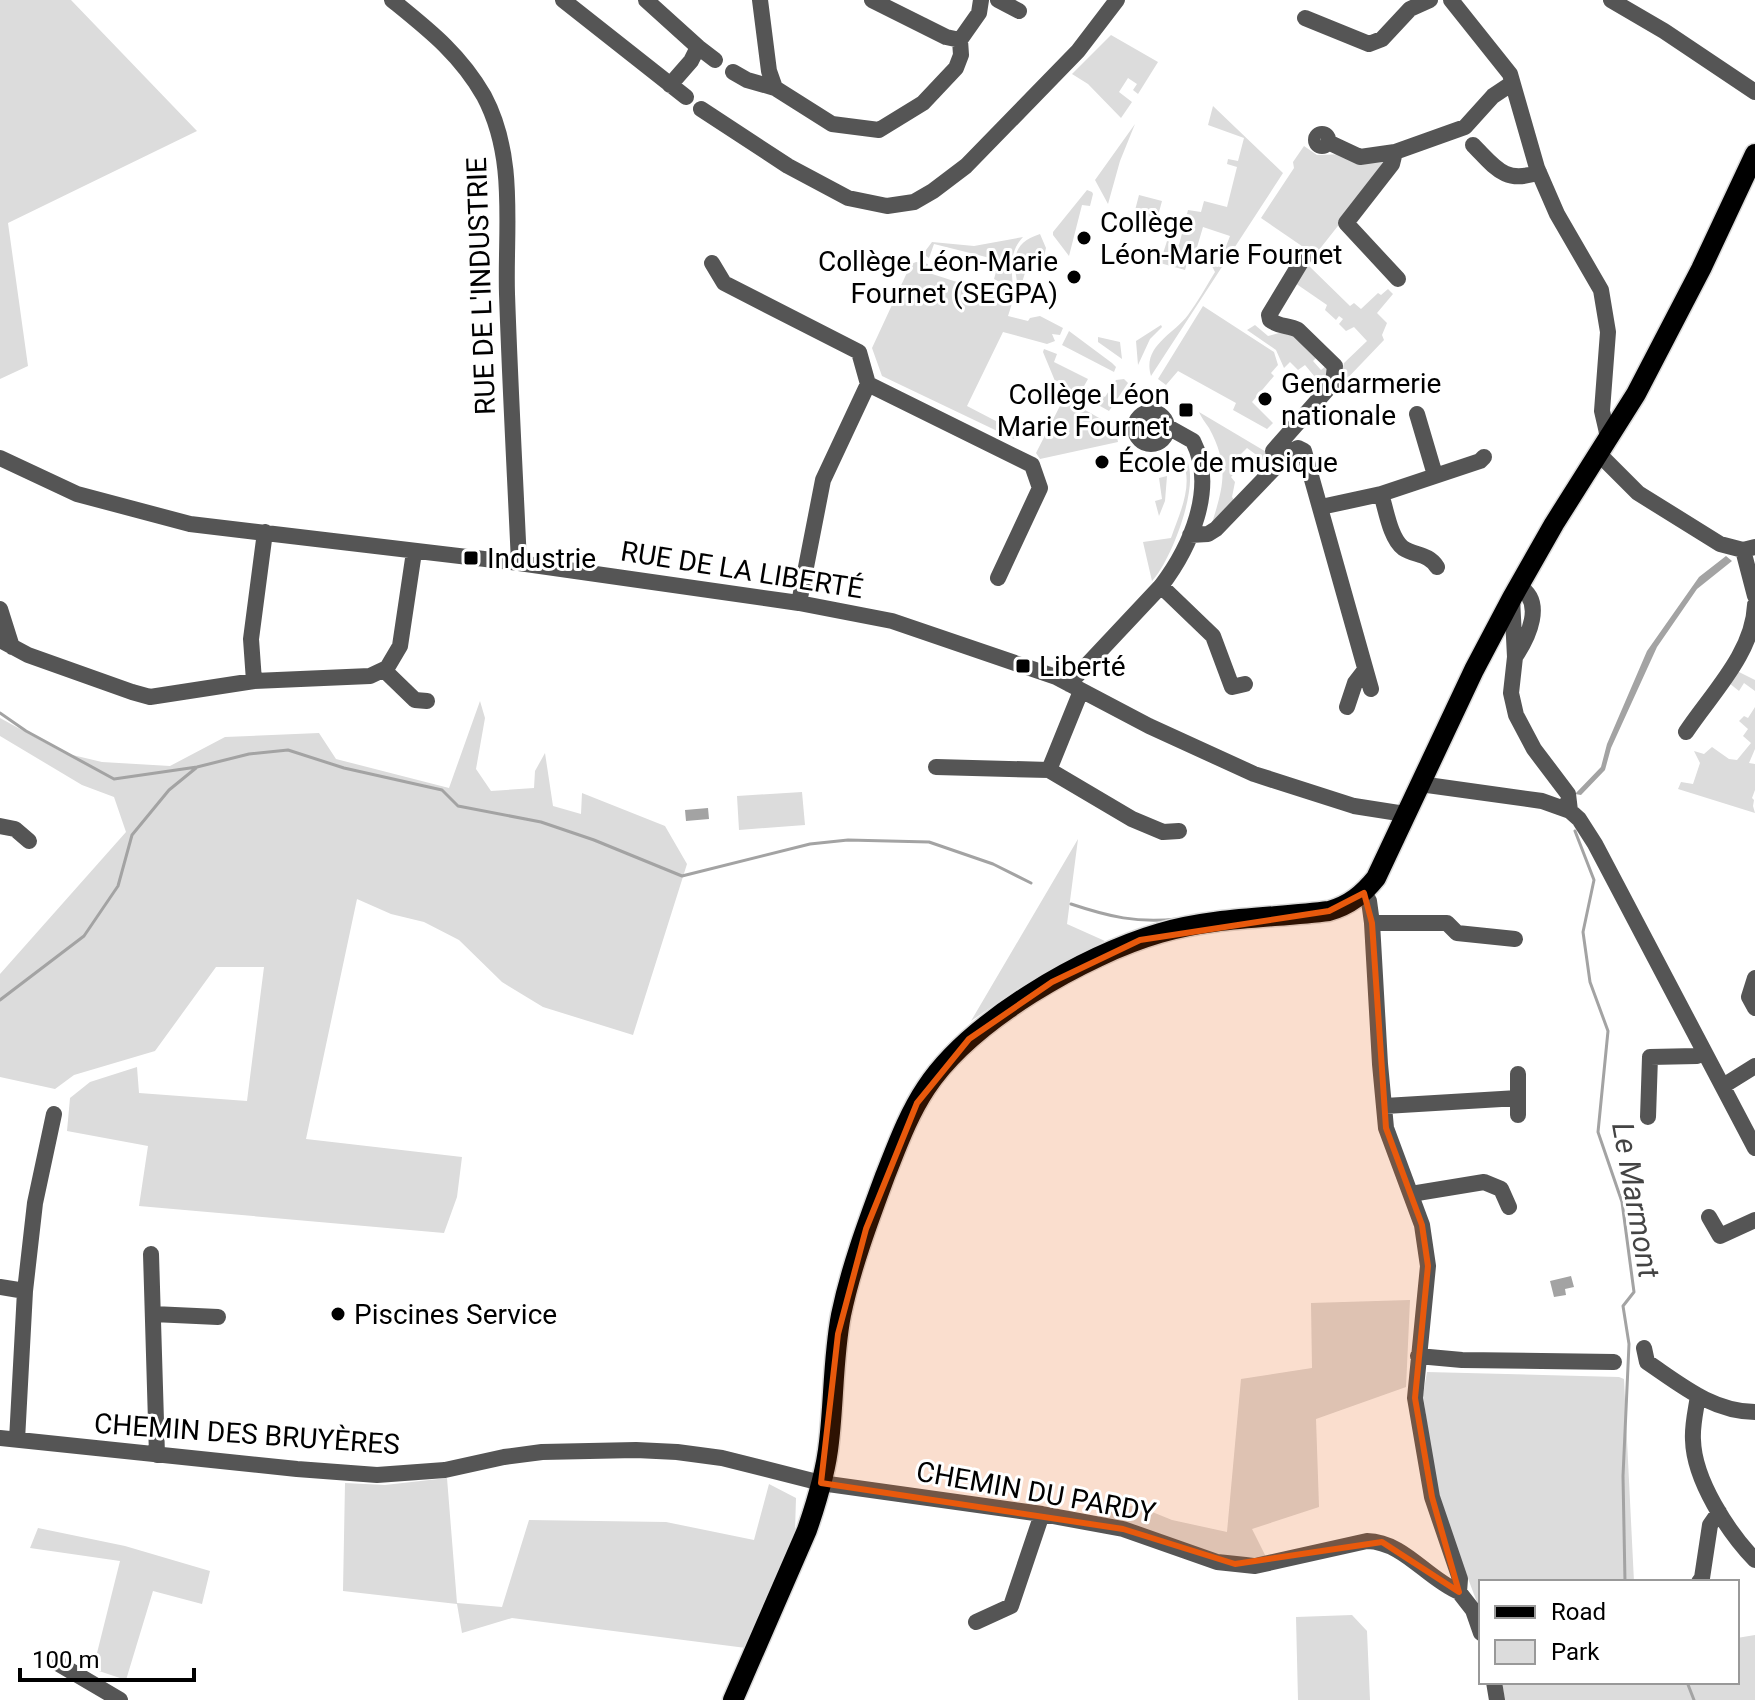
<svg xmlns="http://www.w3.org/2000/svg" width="1755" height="1700" font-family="Roboto,sans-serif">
<rect width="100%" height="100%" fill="#fff"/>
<!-- green -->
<path fill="#dcdcdc" d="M0,0H71L197,131L8,223L28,366L0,379Z
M1111,35L1158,62L1138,94L1133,90L1137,84L1128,78L1119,92L1132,102L1121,118L1088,84L1072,74Z
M1213,106L1283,173L1151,376C1142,346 1173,335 1188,315C1198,301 1206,287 1215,272L1212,266L1218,267L1230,236L1203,227L1195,254H1190L1185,270L1160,263L1167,241L1179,245L1188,210L1201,212L1204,201L1227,207L1237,167L1227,164L1228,159L1238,161L1244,138L1208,125Z
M1135,124L1120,161L1108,204L1095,180Z
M1304,146L1317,155L1346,154L1383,161L1386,165L1315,255L1261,218L1294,168L1293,162Z
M1087,190L1092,192L1093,194L1090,206L1082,205L1069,256L1053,235V232Z
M1139,195L1162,201L1156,223L1133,218Z
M1040,234L1046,248L1043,260L1030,257L1019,292C1014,265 1008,244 1040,234Z
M1023,237C1008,253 1012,270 1013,289L994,279L996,272L987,268L990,258L934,244L929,258L923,254L932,242L974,246Z
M916,262L928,264L926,272L960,283L959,289L967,291L965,299L978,302L981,293L988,295L992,283L1015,294L1008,316L1028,321L1030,318L1040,316L1063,328L1060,335L1052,334L1055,341L1047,344L1003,332L967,406L1017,432L1014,439L882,376L872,348L911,264Z
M1307,264L1350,306L1354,303L1361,309L1378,293L1381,295L1388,289L1393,294L1377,313L1387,323L1382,335L1384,340L1318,409L1341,376L1344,363L1367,341L1354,327L1346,331L1339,324L1343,319L1339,316L1336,320L1325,310L1327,305L1295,283Z
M1203,306L1274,352L1278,365L1271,373L1274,376L1252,402L1273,423L1267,429L1233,410L1236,403L1178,371L1166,385L1158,379Z
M1161,325L1162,327L1150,339L1138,365L1136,341Z
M1255,325L1268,336L1290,330L1318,356L1313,361L1321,370L1327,365L1332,373L1318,389L1311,382L1315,377L1305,365L1298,370L1290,362L1284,368L1276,350L1247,330Z
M1069,331L1112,363L1116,367L1114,372L1062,345Z
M1098,337L1120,342L1122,359L1098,342Z
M1044,349L1057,354L1054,362L1088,379L1084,386L1105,397L1116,380L1124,379L1128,383L1109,411L1055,381L1043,352Z
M1064,398L1115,427L1118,442L1040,459L1036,453Z
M1199,412L1268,453L1271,459L1270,465L1247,448L1231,464L1237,470L1231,477L1235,482L1232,497L1234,500L1212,523C1224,485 1229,465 1209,428C1205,422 1201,417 1199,412Z
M1142 428a10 10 0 1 1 20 0a10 10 0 1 1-20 0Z
M1182,454C1206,473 1171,562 1152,581L1143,542L1171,538C1180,512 1194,485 1182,459H1177Z
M1167,476L1165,501L1159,516L1155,501L1162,499L1159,478Z
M1737,671L1755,680V691L1744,683L1739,691L1729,683Z
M480,701L485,718L476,769L491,791L534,788L535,771L545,753L553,806L581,814L582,793L665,826L687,864L633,1035L543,1007L502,982L459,940L424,922L391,914L357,899L306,1139L462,1157L457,1197L444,1233L139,1206L148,1146L67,1131L70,1098L90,1082L137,1067L139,1093L247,1101L264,967H216L155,1051L74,1075L55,1089L0,1077V974L126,832L114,797L82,785L0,736V718L64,753L102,762L170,766L225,737L319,733L336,759L449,788Z
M1755,707V749L1749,763L1755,764V790L1752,798L1754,800L1753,806L1755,813L1678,789L1681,782L1693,784L1700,763L1694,751L1704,754L1712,747L1729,759L1737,760L1751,743L1743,736L1748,729L1739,721L1744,716L1748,718Z
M802,792L805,825L739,830L737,796Z
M1078,839L1067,924L1105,941L1017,989L971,1021Z
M1410,1300L1406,1387L1316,1419L1319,1507L1252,1529L1266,1557L1214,1558L1145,1529L1098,1516L1135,1505L1172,1520L1227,1532L1241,1379L1312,1368L1311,1303Z
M1427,1372L1619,1377L1624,1379L1634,1582H1481V1613L1437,1496L1423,1395Z
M447,1478L457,1603L502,1607L529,1520L666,1522L754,1540L769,1484L796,1498L795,1531L746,1648L512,1618L462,1633L457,1604L343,1591L345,1483L385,1485Z
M38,1528L125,1546L210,1571L202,1604L153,1591L126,1680L93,1669L120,1561L30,1548Z
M1352,1615L1367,1631L1370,1700H1298L1296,1617Z
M1755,1635V1700H1505L1502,1682H1737V1638Z"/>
<!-- water -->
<path fill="#a3a3a3" d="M1726,556L1732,561L1697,589L1657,647L1611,748L1605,770L1581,795L1575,794L1601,767L1607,744L1647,651L1699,577Z
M708,808L709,819L686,821L685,810Z
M1571,1276L1574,1287L1565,1289L1566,1295L1554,1297L1550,1281Z"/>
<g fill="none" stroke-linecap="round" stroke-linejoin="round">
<!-- stream -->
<path stroke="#a3a3a3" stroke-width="3" d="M0,713L26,731L114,779L197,767L249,754L288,750L344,768L442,790L458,806L541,822L594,840L682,876L810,844L848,840L929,842L993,864L1031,883
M1575,831L1594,880L1583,932L1590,982L1608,1031L1598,1132L1622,1202L1634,1292L1623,1306L1629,1344L1623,1476L1625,1582
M1071,904C1110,917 1136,923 1177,919
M0,1000L84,936L118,886L132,835L169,790L196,768
M1687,1682L1694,1700"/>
<defs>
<path id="major" d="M733,1700L807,1530C817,1501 826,1472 829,1442C834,1400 833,1357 841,1315C851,1267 868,1222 885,1176C897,1146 908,1115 926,1088C970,1021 1084,955 1160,933C1214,917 1274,918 1329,911C1350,905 1363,894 1376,878L1474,670L1512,598L1554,524L1636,394L1701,269L1755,154"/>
</defs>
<!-- major casing -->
<use href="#major" stroke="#dbdbdb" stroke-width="23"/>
<!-- minor -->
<path stroke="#555" stroke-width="16" d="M392,0C429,30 460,54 484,96C517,158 505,228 507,294C510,384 515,474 519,563
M563,0L686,97
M646,0L698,47L691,61L670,85
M760,0L769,71L775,88L832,124L879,130L923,103L956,68L961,55L960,40
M872,0L946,37L960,40L979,13L981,0
M998,0L1019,11
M1451,0L1510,74L1537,168L1557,214L1601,290L1608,332L1602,411L1608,437
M1611,0L1664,31L1755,92
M1305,18L1369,44L1382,39L1410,9L1430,0
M698,47L715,60
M733,72L747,80L775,88
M701,109L788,166L848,198L887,206L914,202L933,191L966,166L1078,51L1117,0
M1316 140a6 6 0 1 1 12 0a6 6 0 1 1-12 0Z
M1328,142L1360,157L1395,152L1465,127L1493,96L1511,84
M1473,145C1495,167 1505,185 1539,172
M1395,152L1392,164L1346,223L1398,279
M712,263L724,283L859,352L868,384
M868,384L1032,465L1040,488L998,578
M1135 428a16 16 0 1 1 32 0a16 16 0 1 1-32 0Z
M1417,414L1435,475
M1598,453L1638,493L1720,544L1743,550L1755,547
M0,458L77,494L190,524L519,563L799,603L892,621L1056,677L1149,726L1254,774L1354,806L1405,814
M1281,460L1273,451L1333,383L1335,366L1298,330C1288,325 1279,327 1270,320L1269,315L1304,257
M1381,494C1386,509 1390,538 1403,548C1415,556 1428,553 1437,567
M1321,507L1381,494L1480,461L1484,457
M1190,535L1208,534L1216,529L1290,452L1298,448L1304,451L1371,689
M1743,550L1755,596
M1161,586L1213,636L1232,687L1245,684
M1512,598L1515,657L1511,693L1516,715L1534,749L1568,794L1570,811L1579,819L1595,844L1755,1148
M799,603L823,480L868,384
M0,609L12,647
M0,640L28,655L132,692L150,697L254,681L370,676L387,668L400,646L414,552
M1515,657C1528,638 1546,601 1518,586
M384,670L415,700L427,701
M254,681L251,639L265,532
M1069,684L1161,586C1190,548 1217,488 1193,441L1168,427
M1347,707L1355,683L1365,670
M1686,732C1712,693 1753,653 1755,605
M936,767L1049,770L1081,691
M1049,770L1132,819L1163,832L1179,831
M1420,784L1542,801L1570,811
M0,826L15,829L29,841
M1364,893L1369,901L1372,923L1380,1064L1386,1128L1422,1225L1428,1266L1415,1398L1432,1497L1460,1579L1459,1592L1473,1610L1481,1633
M1372,923H1447L1457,933L1515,939
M1755,978L1749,997L1755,1008
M1518,1074V1115
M1723,1086L1755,1066
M1385,1106L1518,1098
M1648,1117L1650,1057L1697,1056L1704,1053
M1411,1194L1484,1182L1501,1189L1509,1207
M1709,1217L1720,1236L1755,1220
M151,1254L157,1455
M0,1287L25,1291
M153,1314L218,1317
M1644,1348L1647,1362C1681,1385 1713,1412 1755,1412
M1418,1356L1462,1360L1614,1362
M1698,1396C1696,1410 1692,1425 1693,1440C1694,1480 1728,1532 1755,1560
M0,1438L297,1469L377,1475L445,1470L504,1457L542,1452L636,1450L677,1452L722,1458L821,1483L1042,1514L1123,1529L1217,1562L1255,1566L1367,1541C1404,1542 1426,1578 1459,1592
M17,1440L25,1291L35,1203L54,1114
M1699,1582L1702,1578L1710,1525L1719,1512
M976,1622L1011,1606L1042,1514
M59,1664L120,1700
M1494,1682L1497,1700"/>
<!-- major -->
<use href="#major" stroke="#000" stroke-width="20"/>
</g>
<!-- marked area -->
<path fill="#e8590c" fill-opacity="0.2" stroke="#e8590c" stroke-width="6" stroke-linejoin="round" d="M1364,893L1372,923L1386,1128L1422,1225L1428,1266L1415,1398L1432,1497L1459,1592L1382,1542L1235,1564L1123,1529L821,1483L838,1334L866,1229L917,1103L969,1039L1052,982L1140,940L1329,911Z"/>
<!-- markers -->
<g fill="#000" stroke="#fff" stroke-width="3">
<circle cx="1084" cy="238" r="8"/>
<circle cx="1074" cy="277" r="8"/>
<circle cx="1265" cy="399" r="8"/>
<rect x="1178" y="402" width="16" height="16" rx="4"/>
<circle cx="1102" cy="462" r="8"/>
<rect x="463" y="550" width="16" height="16" rx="4"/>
<rect x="1015" y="658" width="16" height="16" rx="4"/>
<circle cx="338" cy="1314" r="8"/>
</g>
<g text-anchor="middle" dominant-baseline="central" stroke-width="6" stroke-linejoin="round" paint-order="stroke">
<!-- poi labels -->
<g font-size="28" fill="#000" stroke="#fff" text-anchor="start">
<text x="1100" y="222">Collège<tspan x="1100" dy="32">Léon-Marie Fournet</tspan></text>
<text x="1058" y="261" text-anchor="end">Collège Léon-Marie<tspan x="1058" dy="32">Fournet (SEGPA)</tspan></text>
<text x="1281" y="383">Gendarmerie<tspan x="1281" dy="32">nationale</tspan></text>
<text x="1170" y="394" text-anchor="end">Collège Léon<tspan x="1170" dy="32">Marie Fournet</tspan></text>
<text x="1118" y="462">École de musique</text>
<text x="487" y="558">Industrie</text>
<text x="1039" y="666">Liberté</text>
<text x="354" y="1314">Piscines Service</text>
</g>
<!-- street labels -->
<g font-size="28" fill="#000" stroke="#fff">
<text transform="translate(481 286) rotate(-92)">RUE DE L'INDUSTRIE</text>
<text transform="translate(742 570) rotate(9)">RUE DE LA LIBERTÉ</text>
<text transform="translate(247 1434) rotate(4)">CHEMIN DES BRUYÈRES</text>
<text transform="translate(1036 1492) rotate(10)">CHEMIN DU PARDY</text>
</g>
<!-- water labels -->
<g font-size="30" font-style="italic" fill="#444" stroke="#fff">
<text transform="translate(1636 1200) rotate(80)">Le Marmont</text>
</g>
</g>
<!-- legend -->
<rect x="1479" y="1580" width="260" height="104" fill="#ffffff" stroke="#999999" stroke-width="2"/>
<rect x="1495" y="1606" width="40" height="12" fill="#000000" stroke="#999999" stroke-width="2"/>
<text x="1551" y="1620" font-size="24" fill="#000000">Road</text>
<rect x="1495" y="1640" width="40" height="24" fill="#dcdcdc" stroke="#999999" stroke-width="2"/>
<text x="1551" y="1660" font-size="24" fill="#000000">Park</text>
<!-- scale -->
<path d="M20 1668v12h174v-12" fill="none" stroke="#000000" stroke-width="4"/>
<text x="32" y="1668" font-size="24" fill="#000000" stroke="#ffffff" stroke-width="6" paint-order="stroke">100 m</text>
</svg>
